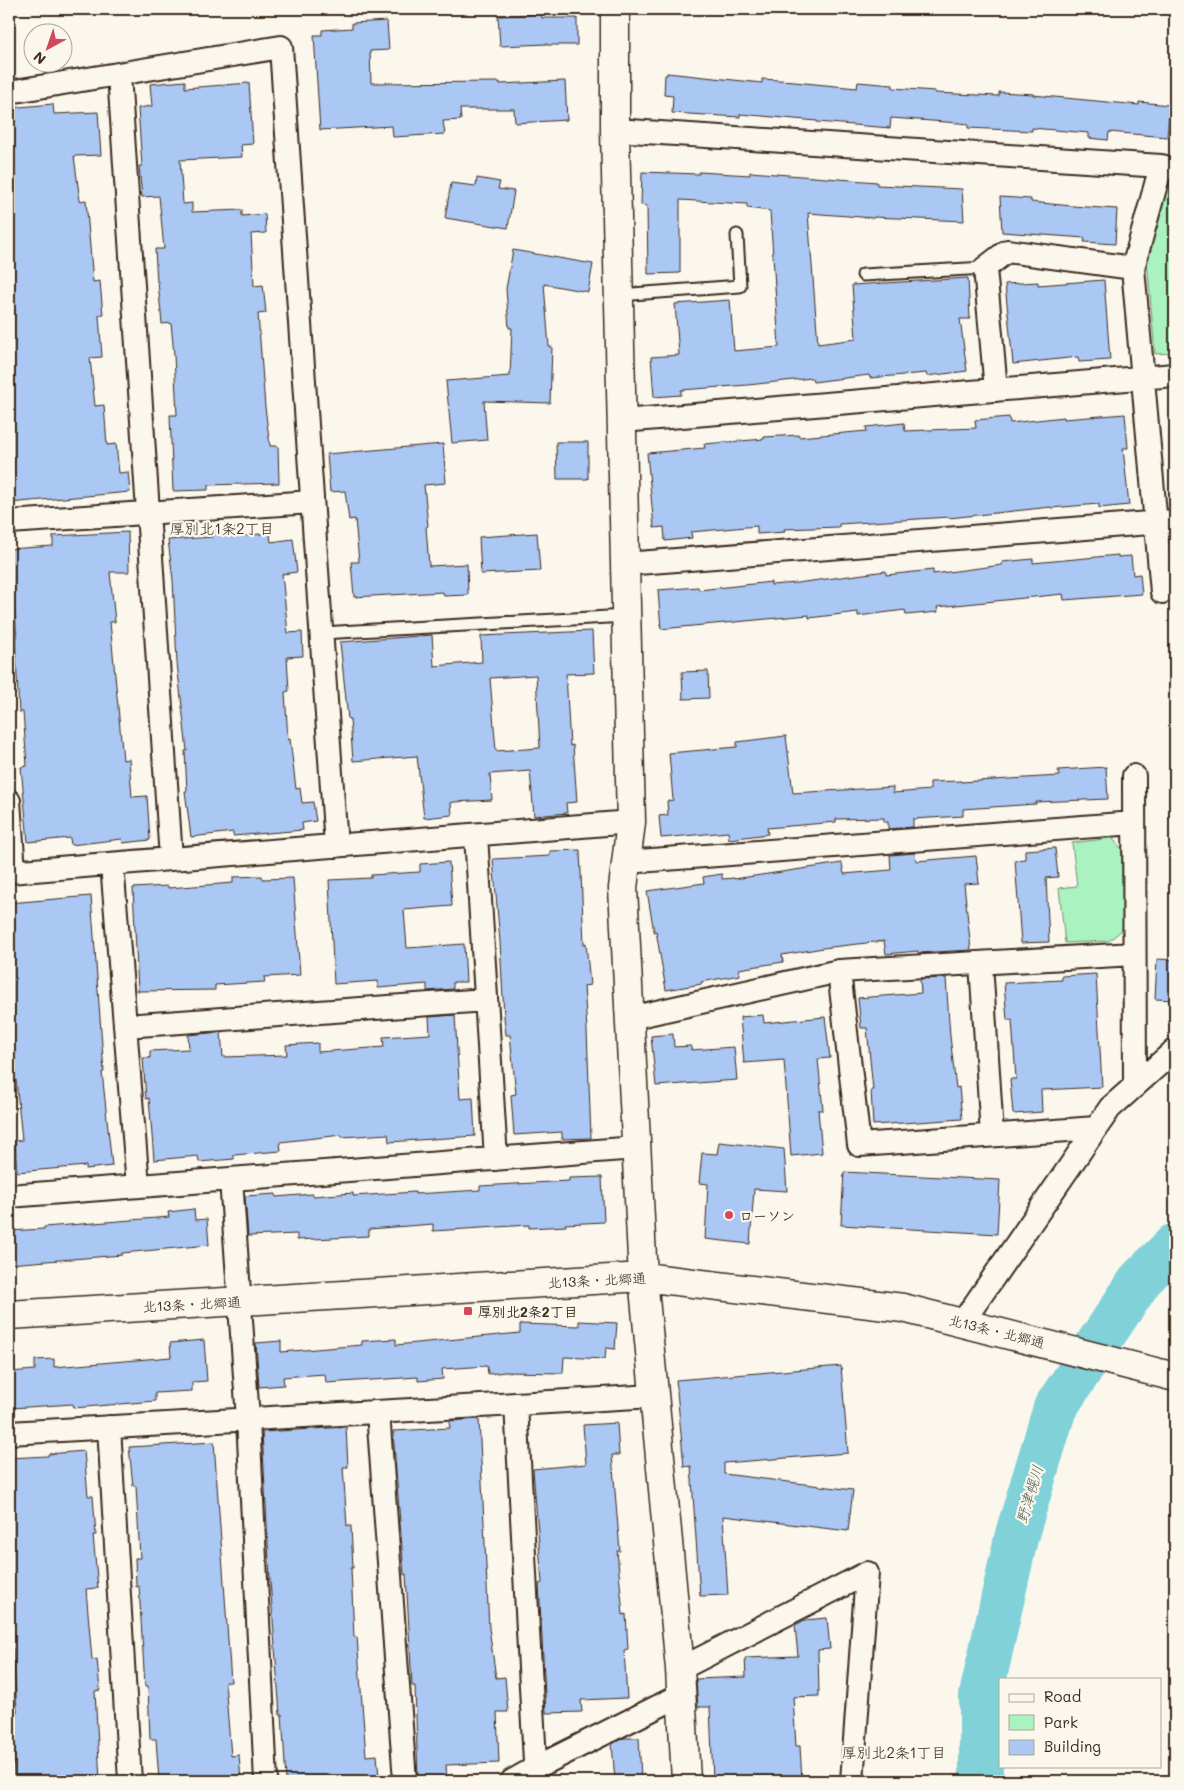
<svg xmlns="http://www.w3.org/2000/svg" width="1184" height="1790" font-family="Mali,'Klee One',sans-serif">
<rect width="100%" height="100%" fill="#fbf7ec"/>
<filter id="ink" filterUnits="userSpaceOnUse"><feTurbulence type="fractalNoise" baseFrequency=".02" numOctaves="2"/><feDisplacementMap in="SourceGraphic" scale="10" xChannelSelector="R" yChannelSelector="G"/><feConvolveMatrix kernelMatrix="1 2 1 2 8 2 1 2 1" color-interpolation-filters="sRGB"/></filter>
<g filter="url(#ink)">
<!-- green -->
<path fill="#aaf2bf" stroke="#728e6e" d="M1175,183V353L1155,354L1147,260L1166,188Z
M1112,838L1122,849L1123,929L1109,941L1065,943L1059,888L1077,886L1072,843Z"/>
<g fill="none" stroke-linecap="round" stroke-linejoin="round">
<!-- river -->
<path stroke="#80d2d8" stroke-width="44" d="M981,1781V1695L1017,1534L1055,1408L1141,1279L1175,1245"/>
</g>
<!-- building -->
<path fill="#abc7f4" stroke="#3b2a1e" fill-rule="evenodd" d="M541,14L542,18H577V45H547V44L500,46L498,16Z
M387,21L389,50L370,51L371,83L500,82V84L565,81L567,120L515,123L514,109H460L461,120L443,121L445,134L393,137L392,126L320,130L314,35H322V30L352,28V23Z
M667,73L762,83V79L795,81L794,82L857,88L858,82L893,85V88L935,91V93L999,96V92L1034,94L1033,95L1139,105V102L1170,105L1167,137L1109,132L1108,140L1089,138V133L1032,128V131L968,128V124L959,123L891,118L890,128L817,122V121L740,114V117L672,113L673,96L664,95L665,75H667Z
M185,81V88L249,83L253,144L241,145L242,157L180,160L183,204L192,203V212L242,210V216L265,214L266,233L251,234L254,286L263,285L266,313L258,314L265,407L270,446H278L279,483L208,485V490L173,491L170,415H177L174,355L171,323L162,324L158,282H157L155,249H164L159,196L142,197L139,166H142L138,108L152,106L150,84Z
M53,104L54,114L98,112L101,155L74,156L80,201L86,200L93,282L100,281L103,315H99L102,357L90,358L95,406L104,405L107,445L116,444L119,473L128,472L130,492L9,503V108Z
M642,172L699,174V172L750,175V172L877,182V185L962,189L964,221L874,217V218L808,213L818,344L856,339L852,285L968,278L970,319H960L967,371L927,376L926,373L870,378L869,375L813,382L812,378L748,385L681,390V395L654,397L651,357L679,355L675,304L730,300L734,351L779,347L770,211L747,208V204L680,200V273L648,274L647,206L641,205Z
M477,178L500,182L498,189L514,191L508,228L445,218L451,183L476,186Z
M1000,197L1031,199V202L1072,206L1117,209L1115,244L1084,242L1085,238L1002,232Z
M513,250L593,264L588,292L544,284L549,347H552L550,403L484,401L487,440L452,443L446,381L510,376L512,328H509L506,289Z
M1104,280L1110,360L1079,362L1078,357L1013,364L1005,284L1038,282V285Z
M1125,414L1128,448H1123L1129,505L1099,508V504L1051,508V507L949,518V517L839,524V527L784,529L785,532L757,534V526L691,532L692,538L665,541L664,527L654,528L647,453L705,448L704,444L764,439V437L799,435V437L867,431L866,427L904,423L905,431L976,428L975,420L1009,417L1010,423L1064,417V419Z
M556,442H588V479H557Z
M443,444L446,483L424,485L428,526L426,527L429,566L467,564L468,595L444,596L443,592L354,597L351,562H359L355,519L349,520L345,491L330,492L327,454Z
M240,528L241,536L270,533L271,542L293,539L297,572L282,574L288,633L302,632L303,656L287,657L289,691L285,692L288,740L290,739L296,789L300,788L302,803L313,802L316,821L302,823L303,830L233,836V832L191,837L185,791H187L185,751H187L177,663L173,580L168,540L212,537L211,530Z
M128,532L129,572H110L115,622H110L123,760L129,759L132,797L147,796L150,840L123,843L122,839L71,845L70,838L28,842L21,767L27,766L23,712H19L15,638H17L9,549L53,546V536Z
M537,533L540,571L481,574L479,537Z
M1118,555V557L1131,556L1133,575L1140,574L1142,594L1064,600L1063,594L937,607L938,612L906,615L905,610L858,616V612L809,618V615L661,629L658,590L698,587L699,590L771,582V585L797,583L886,571V575L933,570V574L1002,565V562L1033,559V563Z
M592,631L594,673L566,674L570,746L573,745L577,802L566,803L567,813L534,816L530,771L490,774L492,800L454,802L451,803L452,815L424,818L417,756L353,761L350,719H348L340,642L432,635L434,666L482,662L481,636ZM536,675L540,748L496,751L490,678Z
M708,671L709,698L683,699L682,672Z
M786,736L793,793L893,787V793L930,790V782L961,781V782L1059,776L1058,770L1106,767L1108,799L1036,802V804L963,809V816L913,819V827L888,829V822H884V818L836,819V822L767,828L768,834L729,839L728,832L661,838L659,816L668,815L667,801L673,800L669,753L737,747V742Z
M1055,848L1058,877L1046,878L1049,942L1021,943L1015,860L1025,859V850Z
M580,850L584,944L586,943L590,985L584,986L587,1030L591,1138L562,1139V1132L514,1135L511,1095L516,1094L510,1035H506L504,1017L500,942L493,859L550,856V851Z
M915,853L916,861L976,856L979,883L964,884L971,950L918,953V951L886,954L884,941L823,948L782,955L783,962L739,969L740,975L701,982L702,984L666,990L656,931L654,932L647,891L704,883L703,877L722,874V879L734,878V879L842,863L844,874L891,870L890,855Z
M449,862L452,906L404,910L407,948L464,944L466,982H453V989L427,991V984L378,988V981L334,984L329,880L371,878V875L420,872V864Z
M262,876L263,879L293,878L300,975L264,977L265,982L215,985V990L138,991L133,888L168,886V888L233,883V877Z
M91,896L104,1072H102L112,1166L86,1169V1166L17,1172L15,1141L22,1140L16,1080H14L12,1048H14L9,977V903Z
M1157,959L1175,960V1000L1155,999Z
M1096,974L1102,1087L1041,1090L1042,1112L1013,1114L1010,1079H1016L1012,1020H1007L1004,983L1062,980L1061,976Z
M946,978L950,1036L956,1088L959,1087L962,1119L873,1125L871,1090H873L867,1028H861L858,998L921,993L920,979Z
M455,1015L460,1099L473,1098L475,1136L389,1142L388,1134L342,1137V1135L280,1142L281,1151L234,1155V1159L199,1162L198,1156L154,1160L149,1098L146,1099L143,1058H150V1051L189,1049L188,1035L221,1032L223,1057L287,1055L286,1045L318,1043V1052L384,1047L383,1037L430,1034L429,1017Z
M763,1015L764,1023L825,1017L830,1058L818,1059L823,1110H818L822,1153L791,1156L784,1060L744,1063L740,1017Z
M673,1034L674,1047L691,1046V1050L734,1047L737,1080L656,1086L651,1036Z
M719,1142L784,1149L787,1191L754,1189L750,1244L705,1239L708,1184L699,1183L702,1153L717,1154Z
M844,1172L1000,1180L997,1234L841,1225Z
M602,1177L604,1222L565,1224L566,1226L529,1228V1225L433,1231V1224L369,1229V1236L297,1240V1234L248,1236L245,1196L276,1194V1197L313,1194V1196L353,1193V1196L415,1192V1194L480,1190V1186L569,1181V1178Z
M194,1209L195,1220L207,1219L209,1245L122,1253V1255L9,1264V1231L44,1229V1227L169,1217L168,1212Z
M579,1321L617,1323L615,1349L606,1348L605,1359L564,1357L563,1373L505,1372L488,1374L487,1366L442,1369L443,1379L418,1381V1377L326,1383L325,1374L283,1377L284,1385L259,1387L256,1343L281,1341V1352L362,1345V1341L396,1339V1345L520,1333V1324L579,1326Z
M204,1340L207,1381L192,1382V1391L155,1393V1401L74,1408L73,1404L12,1408L10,1372L35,1370V1360L54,1359V1367L171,1357L170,1343Z
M841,1366L848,1453L724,1463V1474L853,1490L848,1531L723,1516L728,1595L700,1596L691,1466L684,1467L676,1380Z
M479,1419L489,1628L496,1678L505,1677L508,1712H497L499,1763L446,1765L447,1781H418L415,1686H412L406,1574L404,1575L393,1431L450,1428L449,1421Z
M617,1423L619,1455H612L620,1551H617L623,1615L626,1614L628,1649L624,1650L627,1698L581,1700L582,1712L546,1713L539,1584L542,1583L533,1469L586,1464L583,1425Z
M346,1427L348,1467H343L347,1526H351L353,1568H351L354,1637H357L366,1756L377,1755L379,1777L286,1781L282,1714L280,1715L270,1580L262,1432Z
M214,1442L231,1682H225L231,1756L239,1755L241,1781H159L156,1739H150L148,1686L145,1687L139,1586L136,1587L135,1558H140L136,1486H133L129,1447Z
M84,1451L88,1496H93L96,1535H93L98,1588L86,1589L92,1660L97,1659L100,1690L95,1691L100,1781H14L12,1712H17L13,1648H10L9,1637V1615H11L9,1587V1458L48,1456V1454Z
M827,1618L830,1649L818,1650L819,1696L793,1697L796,1746H800L802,1781H713L710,1707H698L696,1679L746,1677L745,1658L798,1656L795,1625L805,1620Z
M623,1738H639L641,1779L615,1780L612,1744Z"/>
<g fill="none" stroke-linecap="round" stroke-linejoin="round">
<defs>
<path id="lane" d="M863,275L985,268
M619,295L740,286L737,235
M321,633L626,616"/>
<path id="street" d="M119,74L171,859
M9,92L281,47L336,846
M615,130L1161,166L1175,169
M1161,166L1133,268L1162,592
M996,390L985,268L1007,251L1133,268
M622,421L1175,375
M9,522L312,502
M625,564L1175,521
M1134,776L1135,1086
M9,801L14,871
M476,835L496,1159
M626,862L1134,823
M112,864L138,1186
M9,872L631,822
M981,963L992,1135
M839,971L859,1145L1096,1128
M630,1018L839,971L1134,954
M125,1026L486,1000
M231,1179L248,1419L266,1781
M9,1196L636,1148
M962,1323L1110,1108L1175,1050
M516,1404L536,1781
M378,1412L405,1781
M109,1427L130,1781
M9,1433L654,1396
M680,1669L867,1573L852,1781
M512,1781L535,1768L681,1695"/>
<path id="secondary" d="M615,9V130L631,822L623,888L643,1277L680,1669L686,1781
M9,1315L643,1277L903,1308L1175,1377"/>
</defs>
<!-- lane casing -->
<use href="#lane" stroke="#3b2a1e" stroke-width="15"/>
<!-- street casing -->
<use href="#street" stroke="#3b2a1e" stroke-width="26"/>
<!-- secondary casing -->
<use href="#secondary" stroke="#3b2a1e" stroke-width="31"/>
<!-- lane -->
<use href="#lane" stroke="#fbf7ec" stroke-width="11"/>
<!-- street -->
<use href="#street" stroke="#fbf7ec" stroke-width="22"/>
<!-- secondary -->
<use href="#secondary" stroke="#fbf7ec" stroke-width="28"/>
<!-- rail -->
<path stroke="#3b2a1e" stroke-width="4" d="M9,10L16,9"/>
</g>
</g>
<!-- markers -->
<g fill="#d1495b" stroke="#fbf7ec" stroke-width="2">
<circle cx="729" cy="1215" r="5"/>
<rect x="463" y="1306" width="10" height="10" rx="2.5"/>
</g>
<g text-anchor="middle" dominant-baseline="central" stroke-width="4.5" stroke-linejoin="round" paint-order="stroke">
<!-- poi labels -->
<g font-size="14" font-weight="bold" fill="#3b2a1e" stroke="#fbf7ec" text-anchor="start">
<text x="739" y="1215">ローソン</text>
<text x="478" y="1311">厚別北2条2丁目</text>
</g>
<!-- street labels -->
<g font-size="14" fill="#3b2a1e" stroke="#fbf7ec">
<text transform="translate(597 1280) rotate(-3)">北13条・北郷通</text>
<text transform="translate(192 1304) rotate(-3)">北13条・北郷通</text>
<text transform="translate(997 1331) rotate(14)">北13条・北郷通</text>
</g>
<!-- neighbourhood labels -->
<g font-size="15" fill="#3b2a1e" stroke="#fbf7ec">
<text x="222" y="528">厚別北1条2丁目</text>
<text x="894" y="1752">厚別北2条1丁目</text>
</g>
<!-- water labels -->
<g font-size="15" font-style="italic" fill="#505c56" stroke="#fbf7ec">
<text transform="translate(1029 1494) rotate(-73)">野津幌川</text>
</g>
</g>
<!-- margin -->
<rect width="1184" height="1790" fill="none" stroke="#fbf7ec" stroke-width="30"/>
<rect x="15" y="15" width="1154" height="1760" fill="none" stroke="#3b2a1e" stroke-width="2" filter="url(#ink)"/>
<!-- legend -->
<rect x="999" y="1678" width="162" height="90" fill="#fbf7ec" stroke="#aea59a"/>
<rect x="1009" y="1694" width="25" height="8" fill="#fbf7ec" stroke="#aea59a"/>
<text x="1044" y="1702" font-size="15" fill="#3b2a1e">Road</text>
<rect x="1009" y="1715" width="25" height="15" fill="#aaf2bf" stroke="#aea59a"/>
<text x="1044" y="1728" font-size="15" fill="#3b2a1e">Park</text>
<rect x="1009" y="1740" width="25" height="15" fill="#abc7f4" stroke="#aea59a"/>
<text x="1044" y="1752" font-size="15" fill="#3b2a1e">Building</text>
<!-- north arrow -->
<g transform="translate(48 48) rotate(220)"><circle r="24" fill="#fbf7ec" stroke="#aea59a"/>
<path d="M0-4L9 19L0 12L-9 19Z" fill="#d1495b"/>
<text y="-8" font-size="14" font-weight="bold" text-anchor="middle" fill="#3b2a1e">N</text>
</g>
</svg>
